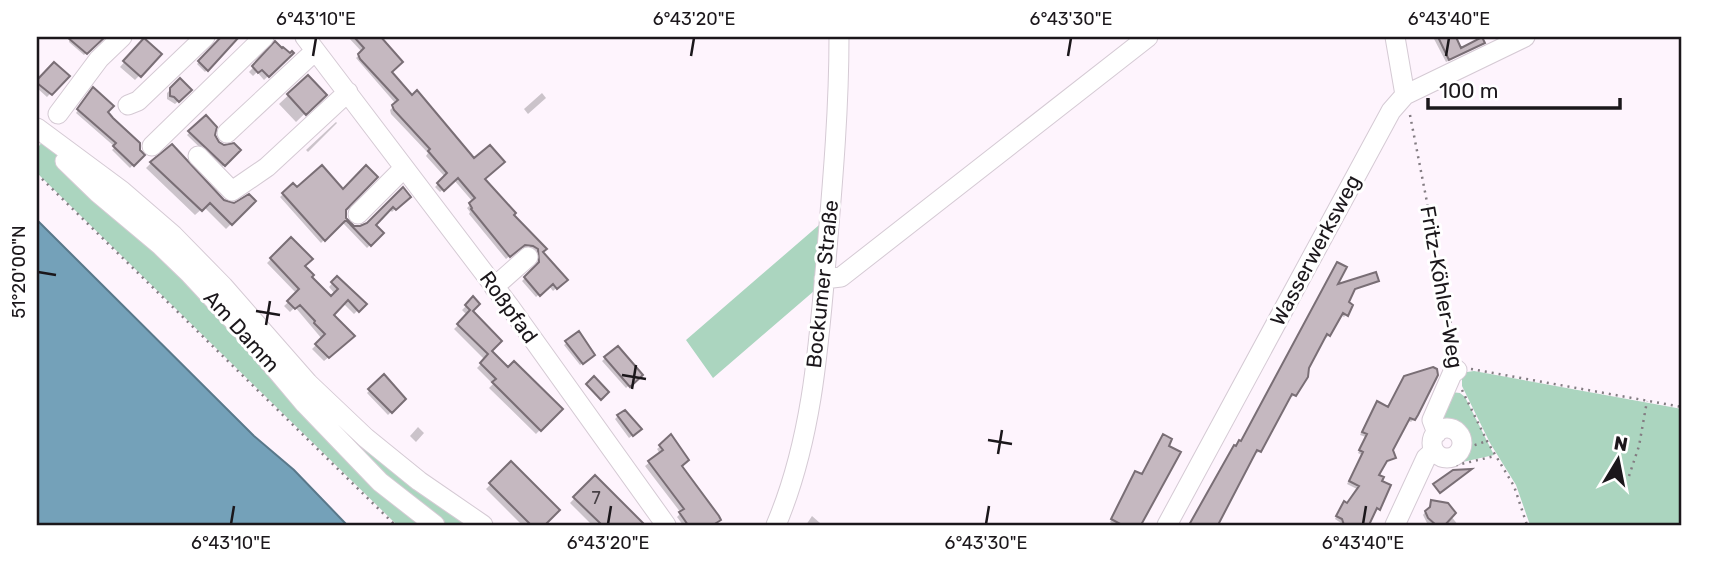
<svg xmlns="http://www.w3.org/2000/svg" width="1719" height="562" font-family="Rubik,sans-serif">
<rect width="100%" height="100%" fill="#fef4fd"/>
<!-- green -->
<path fill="#abd5bf" d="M44,139L291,368L477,525H397L37,173V149Z
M826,219L821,285L713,378L686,340Z
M1474,371L1682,409V525H1530L1516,485L1490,443L1462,386V376L1467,372Z
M1451,392L1460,393L1465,397L1494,455L1458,463L1457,460L1466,450L1465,436L1456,426L1442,425L1441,403Z"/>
<!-- water -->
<path fill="#74a1b9" stroke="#59788a" stroke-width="2" d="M37,220L254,436L294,470L347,525H37Z"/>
<!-- shadow -->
<path fill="#0003" d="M70,37H97L99,39L84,55L69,42Z
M220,37H237L205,72L197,64L222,38Z
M348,37H371L378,46L390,72L483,179L565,280L553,291L549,286L536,297L522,281L537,266L535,253L529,248H520L506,259L469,214L470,212L467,208L473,202L454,180L440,192L435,187L445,177L426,156L428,153L391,114L390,110L396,104L356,58L362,52Z
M1433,37H1454L1460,50L1480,45L1446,62Z
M144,40L160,54L135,80L120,67Z
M275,44L290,55L264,80L257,72L253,76L249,72Z
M54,64L67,76L47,97L37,88V82Z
M308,77L324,95L296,122L279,104Z
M180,80L190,90L175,104L167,99V93Z
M91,92L142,155L130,168L112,150L115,147L76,113Z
M542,93L546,98L528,114L524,109Z
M205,118L217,143L239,150L221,168L187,135Z
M336,122L337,123L308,152L306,150Z
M151,163L223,201L234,205L254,201L226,229L204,207L195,215L146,168Z
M322,167L342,192L366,168L375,177L347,205L344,217L349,225L361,228L367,225L403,189L408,196L392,212L389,209L373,225L382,233L367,248L342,222L321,243L280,197L293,185L297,189Z
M291,239L309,277L331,298L335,294L329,287L337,278L364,304L354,314L343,303L331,315L349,340L324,361L312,349L322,339L295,307L290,312L284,306L297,294L267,263Z
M1377,281L1353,290L1346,303V315L1344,317L1340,315L1329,335L1326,338L1324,336L1294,395L1292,397L1289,395L1260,451L1257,453L1255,452L1216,525H1189L1232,449L1241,443L1334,287Z
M473,299L471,311L490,351L508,369L560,409L536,434L489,388L493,384L477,368L485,360L454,329L468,316L462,310Z
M578,334L591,357L580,365L564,345Z
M617,348L641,375L626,388L602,361Z
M384,376L404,399L388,415L367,393Z
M1404,378L1414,419L1411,422L1407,420L1391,450L1394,458L1384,463L1377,476L1379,509L1374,511L1367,525H1344L1335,519L1341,506L1344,503L1347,505L1357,489L1347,484L1362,455L1358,453L1366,437L1360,435L1374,406L1377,403L1387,408Z
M618,416L637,432L629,438L615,419Z
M418,427L424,433L416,442L410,436Z
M671,437L680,467L715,523L712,525H683L677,517L681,513L645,466L660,454L657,449Z
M1167,446L1178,453L1140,525H1115L1110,522L1133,476H1141Z
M511,464L557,510L542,525H522L486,489Z
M595,477L641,524L640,525H592L570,503Z
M1432,502L1451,516L1458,525H1428L1423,515Z
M812,516L820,523L819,525H806Z"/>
<!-- building -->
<path fill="#c5b8c0" stroke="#796e75" stroke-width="2" d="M67,37H105L87,54Z
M221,37H239L208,71L198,61Z
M354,37H381L403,62L392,72L412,95L417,90L474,158L490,145L505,162L485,179L516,213L514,215L547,249L543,252L568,280L557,289L553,284L540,296L524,277L539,262L538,249L533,246L525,245L510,257L471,209L472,208L469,203L475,198L458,178L444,191L437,183L447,173L428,151L430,149L394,110L392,105L398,100L360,59L358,54L364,48Z
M1438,37H1456L1461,48L1482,37L1485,43L1449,60Z
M144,38L162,54L141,77L123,61Z
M275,41L282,48L283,47L290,53L292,51L294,53L269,77L262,70L258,73L252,66Z
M54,62L70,76L52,95L37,83V80Z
M308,75L327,95L306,115L287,94Z
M180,78L192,90L179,102L174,97L170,96V88Z
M93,87L114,106L108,112L113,118L140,143V150L145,155L134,166L113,146L116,143L77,109Z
M206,115L217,127L215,135L219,142L224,145L234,143L241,150L225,166L188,131Z
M172,144L224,200L234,203L249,194L256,201L232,225L210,203L202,211L150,162Z
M322,165L343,189L366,165L378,177L346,210V218L354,226H360L367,223L403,187L411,197L396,210L393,207L376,225L384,233L371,246L346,220L325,241L282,193L293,183L297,187Z
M291,237L313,259L305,266L314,275L312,277L331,296L338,289L331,282L337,276L367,304L359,312L348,300L334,315L355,336L329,358L315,344L325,334L314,323L315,321L300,305L295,309L287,301L299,289L270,258Z
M1337,262L1347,267L1338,284L1376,272L1379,281L1355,289L1349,302L1353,305L1348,316L1343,313L1330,336L1327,334L1309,368L1308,377L1296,396L1292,394L1261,452L1257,450L1218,525H1189L1234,445L1236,446L1239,440L1241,441Z
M473,296L480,304L473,311L502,341L492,351L508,367L514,361L563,409L541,431L492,382L496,379L480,363L488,354L457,324L470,310L465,305Z
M579,331L595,355L583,364L565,341Z
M618,346L643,375L630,387L604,357Z
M1433,367L1437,369L1438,375L1418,415L1415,420L1410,418L1393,450L1396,458L1387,461L1379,475L1384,477L1382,481L1391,485L1380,510L1377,508L1369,525H1344L1342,519L1336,516L1344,501L1347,503L1359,486L1349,481L1363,452L1359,450L1367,434L1362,432L1377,401L1388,407L1404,376Z
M384,374L406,399L392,413L368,389Z
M594,376L609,392L601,400L586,384Z
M625,410L642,429L633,436L617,415Z
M671,434L689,460L682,466L719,516L721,520L713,525H688L679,512L684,509L648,461L663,450L659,445Z
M1163,434L1172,439L1169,446L1181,452L1141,525H1122L1111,519L1135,471L1142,474Z
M511,461L560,510L545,525H531L489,483Z
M1472,469L1440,493L1433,484L1453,470Z
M595,475L645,525H602L573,497Z
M1431,500L1448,503L1456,513L1445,525H1436L1428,518L1425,511L1430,507Z"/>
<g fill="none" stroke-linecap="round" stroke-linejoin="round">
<defs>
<path id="minor" d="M305,37L510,307L666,525
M1395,37L1405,95
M128,105L138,101L205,37
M58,114L99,59L122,37
M37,128L122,191L173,235L223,286L308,383L366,438L419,481L483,525
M227,133L315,51
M152,146L264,37
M198,156L232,191L267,167L348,92
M65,161L98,193L160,245L190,274L245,333L305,404L380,482L435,525
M358,214L404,168
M824,279L841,277L1148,37
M494,287L528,257
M1432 443a15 15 0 1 1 30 0a15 15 0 1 1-30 0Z
M1437,433L1432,420L1452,374L1457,370
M776,525C813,438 819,342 827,249C833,178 839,108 839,37
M1167,525L1391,111L1405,95L1525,37
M1395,525L1426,458L1434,451"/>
</defs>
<!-- minor casing -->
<use href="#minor" stroke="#d5cad4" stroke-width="21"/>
<!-- path -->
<path stroke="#837c82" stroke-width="2.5" stroke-dasharray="2 5" stroke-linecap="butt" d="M1410,115L1457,356
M37,174L395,525
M1471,369L1682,407
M1462,390L1487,441L1514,486L1527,525
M1461,446L1469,447L1487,441
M1454,457L1457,465L1495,456
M1629,476L1639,446L1647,401"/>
<!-- minor -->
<use href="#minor" stroke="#fff" stroke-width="19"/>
</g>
<!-- ticks -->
<path fill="none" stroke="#1b171b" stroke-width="2.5" d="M313,56L316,38M691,56L694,38M1068,56L1071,38M1446,56L1449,38M38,272L56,275M256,311L280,315M266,325L270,301M622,375L646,379M632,389L636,365M988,440L1012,444M998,454L1002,430M231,524L234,506M608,524L611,506M986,524L989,506M1363,524L1366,506"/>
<g text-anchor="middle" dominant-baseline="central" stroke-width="6" stroke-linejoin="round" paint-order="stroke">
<!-- number labels -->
<g font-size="18" fill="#463f44">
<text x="596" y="498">7</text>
</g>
<!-- street labels -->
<g font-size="21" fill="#1b171b" stroke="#fff">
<text transform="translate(1315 250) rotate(-62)">Wasserwerksweg</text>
<text transform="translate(822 284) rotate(-84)">Bockumer Straße</text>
<text transform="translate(1442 287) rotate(80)">Fritz-Köhler-Weg</text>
<text transform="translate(509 307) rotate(54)">Roßpfad</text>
<text transform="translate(242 331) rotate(48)">Am Damm</text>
</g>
</g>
<!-- border -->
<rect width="1719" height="562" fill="none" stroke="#ffffff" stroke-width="77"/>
<!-- north arrow -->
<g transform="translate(1618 460) rotate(10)" stroke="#ffffff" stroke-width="5" paint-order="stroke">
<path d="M0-5L12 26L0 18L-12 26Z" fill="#1b171b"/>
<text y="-10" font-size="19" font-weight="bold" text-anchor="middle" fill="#1b171b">N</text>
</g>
<!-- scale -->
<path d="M1428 98v10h192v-10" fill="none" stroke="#1b171b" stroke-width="3.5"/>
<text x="1439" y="98" font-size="21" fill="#1b171b" stroke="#ffffff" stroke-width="5" paint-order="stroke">100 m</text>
<rect x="38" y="38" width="1642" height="486" fill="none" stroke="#1b171b" stroke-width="2.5"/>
<g font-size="18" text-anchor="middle" fill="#1b171b">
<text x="316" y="25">6°43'10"E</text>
<text x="694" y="25">6°43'20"E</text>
<text x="1071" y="25">6°43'30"E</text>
<text x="1449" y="25">6°43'40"E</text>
<text transform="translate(19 272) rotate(-90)" y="6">51°20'00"N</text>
<text x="231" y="549">6°43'10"E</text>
<text x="608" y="549">6°43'20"E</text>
<text x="986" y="549">6°43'30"E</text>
<text x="1363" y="549">6°43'40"E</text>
</g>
</svg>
